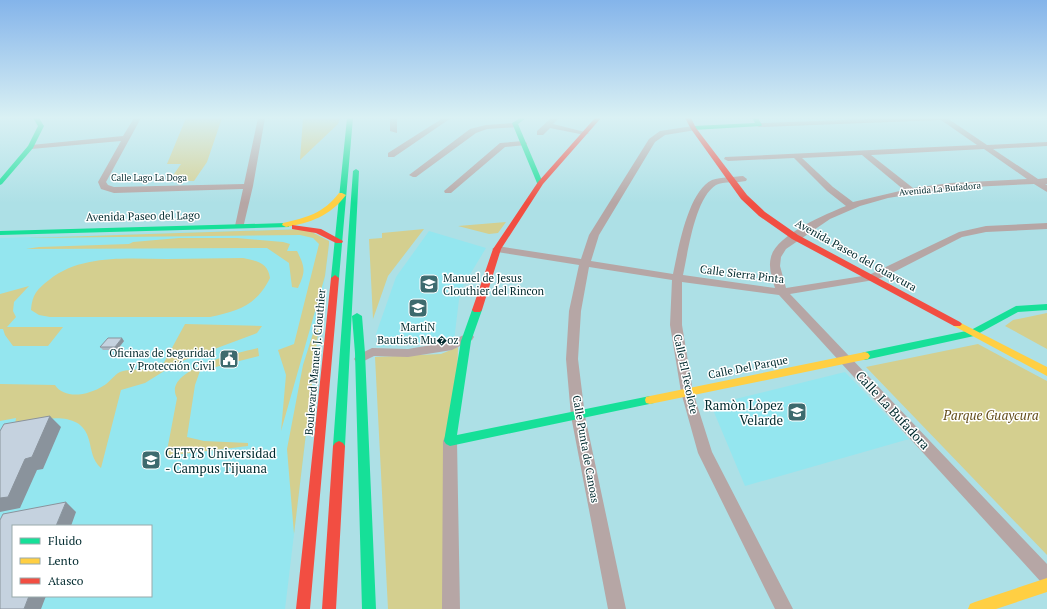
<svg xmlns="http://www.w3.org/2000/svg" width="1047" height="609" font-family="'PT Serif',serif">
<rect width="100%" height="100%" fill="#ade0e6"/>
<!-- built -->
<path fill="#94e6ef" fill-rule="evenodd" d="M296,229L329,244L285,609H0V238ZM13,526H151V596H13Z
M429,231L486,248L460,291L454,341L377,347L376,334L396,277Z
M845,372L909,439L745,486L711,405Z"/>
<!-- green -->
<path fill="#d4cf8f" d="M186,118H222L207,162L194,181H169L181,164H167Z
M303,118H340L338,124L300,160Z
M506,222L498,233L489,234L458,226Z
M306,229L329,241V244L325,276L281,431L286,375L278,350L294,344L319,244L313,238L300,235L27,238Z
M424,229L388,276L373,319L369,239L382,238V233Z
M179,238H237L283,242L290,244L287,251H297C305,267 306,271 298,288L292,287L289,263L267,248L26,249L39,247L129,244L133,242Z
M243,258C257,261 268,263 270,278C256,306 238,311 210,317H50L39,315L31,310C32,295 37,289 49,280C82,254 127,259 167,259C192,259 218,258 243,258Z
M29,286L14,302L13,311L16,317L7,327H63L48,346H13L5,335L3,329H0V294Z
M321,308L294,534L287,449L303,365Z
M1047,313V349L1005,326L1013,320Z
M185,324L262,326L257,333L177,363L145,383L121,390L101,468C92,460 92,451 89,440C81,407 38,420 15,425L16,418L0,421V384L55,385C65,400 89,395 103,386C109,383 114,375 120,372C127,369 152,369 161,368Z
M978,344L1047,381V555L866,367Z
M458,347L451,609H388L375,357L441,354Z
M258,348L259,356L200,371L195,385L187,437L204,441L248,443V446L166,456L177,398C161,369 241,352 258,348Z"/>
<g fill="none" stroke-linecap="round" stroke-linejoin="round">
<!-- street -->
<path fill="#b6a6a5" fill-rule="evenodd" d="M134,118H141L106,182L108,185L114,187L244,184L258,118H265L253,186L243,228H237L235,226L243,189L114,193L101,189L98,182L121,141L31,149L27,147L31,145L123,136Z
M390,118H397V133L390,131Z
M443,118H451L394,157H388V153Z
M551,118H559L553,124L589,133L585,135L550,128L543,135H537V131Z
M897,118H947L987,145L1047,142V146L993,149L1038,179L1047,178V184H1045L1047,185V192L1034,184L950,188L888,198L860,206L830,219L786,249L781,257L780,266L786,288L869,275L959,232L986,226L1047,223V229L986,232L962,237L886,276L874,280L790,294L1047,564V584L1041,582L779,295L682,282V325L693,392L712,452L793,609H775L698,453L681,392L670,325L672,280L589,267L581,311L578,359L585,416L626,609H608L571,416L566,359L569,311L579,265L497,252L492,249L497,246L581,259L589,235L649,139L660,131L693,126H696V130L665,135L655,142L599,235L591,261L673,274C678,250 688,191 712,180C721,177 734,177 743,176L747,179L746,181C737,183 724,181 716,185C695,198 688,252 683,275L775,288C772,278 768,267 771,257C776,235 826,214 846,206L827,191L794,158L728,161L724,159L725,157L977,145L941,120L759,127L755,125L759,123ZM984,149L1027,179L950,183L913,188L871,155ZM862,155L904,190L853,202L833,187L802,158Z
M515,123L519,125L518,127L487,129L476,133L416,177H413L409,175L470,129L486,125Z
M523,141L527,143L526,145L505,147L451,193H445L444,191L500,143Z
M468,333L472,334L474,337L472,340L452,350L408,357L374,356L360,363L356,362L354,359L356,356L372,348L408,349L449,342Z
M450,435L455,437L457,441L460,609H442L443,441L445,437Z"/>
<!-- fast -->
<path fill="#16e098" fill-rule="evenodd" d="M33,118H39L44,126L33,148L2,184L0,185V179L28,146L38,126Z
M347,118H353L339,278L335,281L331,278Z
M520,118H526L518,124L543,183L542,184H538L537,183L512,123Z
M752,118H758L762,125L761,126L693,130L690,128L693,126L755,123Z
M356,169L359,171L345,446L343,449L339,451L335,449L333,446L353,171Z
M286,223H289V227L0,235V231Z
M1047,304V310L1018,312L974,336L865,360L862,359L860,356L862,353L865,352L971,330L1016,306Z
M477,307L482,310L471,341L457,435L650,396L654,397L655,400L654,403L450,446L446,444L444,441L461,341L472,310Z
M357,313L362,316L365,353L376,609H362L355,353L352,316Z"/>
<!-- slow -->
<path fill="#ffcf43" fill-rule="evenodd" d="M339,193H342L346,195C330,216 310,223 286,227L282,225L283,223C306,218 324,213 339,193Z
M957,321L1047,367V376L954,326L952,324Z
M865,352L868,353L870,356L868,359L650,404L646,403L645,400L646,397L650,396Z
M1047,578V592L996,609H968L970,604L975,602Z"/>
<!-- jam -->
<path fill="#f24e42" fill-rule="evenodd" d="M595,118H601L543,184L501,249L482,310L480,312H474L472,310L493,249L538,182Z
M685,118H691L696,128L747,195L765,212L798,235L960,322L962,324L960,326H954L792,239L759,216L741,199L691,129Z
M292,225L321,229L343,241L342,243H336L316,233L292,229Z
M335,275L339,278L310,609H296L331,278Z
M339,441L343,443L345,446L336,609H322L333,446L335,443Z"/>
</g>
<!-- wall -->
<path fill="#a9b5c0" d="M124,341L117,350H103L100,347Z"/>
<!-- shaded-wall -->
<path fill="#8a939c" d="M122,338L124,341L117,350L115,347Z
M50,416L61,427L43,469L37,470L20,508L0,512V498L25,459Z
M66,502L76,512L71,526H56Z
M29,596H46L41,609H24Z"/>
<!-- building -->
<path fill="#c5d2df" stroke="#8a939c" d="M108,338H122L115,347H100Z
M50,416L32,457L25,459L8,497L0,498V431L4,424Z
M66,502L56,526H13V596H29L24,609H0V520L3,514Z"/>
<!-- sky -->
<linearGradient id="sky" x2="0" y2="1"><stop stop-color="#84b4ea"/><stop offset="0.58" stop-color="#daf1f4"/><stop offset="1" stop-color="#daf1f4" stop-opacity="0"/></linearGradient>
<rect width="1047" height="203" fill="url(#sky)"/>
<!-- icons -->
<defs>
<symbol id="school-square" viewBox="-11 -11 22 22"><rect x="-9" y="-9" width="18" height="18" rx="4" fill="#3d6a6e" stroke="#fff"/><path d="M0-5L7-2L0 1L-7-2ZM-4 1L0 2.5L4 1V4Q0 6-4 4Z" fill="#fff"/></symbol>
<symbol id="civic-square" viewBox="-11 -11 22 22"><rect x="-9" y="-9" width="18" height="18" rx="4" fill="#3d6a6e" stroke="#fff"/><path d="M-.6-6.5H3V-4.5H.6V-3L4-1V1h2V6H-6V1h2V-1L-.6-3ZM-1.2 2.5V6h2.4V2.5Z" fill="#fff"/></symbol>
<symbol id="university-square" viewBox="-11 -11 22 22"><rect x="-9" y="-9" width="18" height="18" rx="4" fill="#3d6a6e" stroke="#fff"/><path d="M0-5L7-2L0 1L-7-2ZM-4 1L0 2.5L4 1V4Q0 6-4 4Z" fill="#fff"/></symbol>
</defs>
<g fill-rule="evenodd">
<use href="#school-square" x="418" y="273" width="22" height="22"/>
<use href="#school-square" x="407" y="297" width="22" height="22"/>
<use href="#civic-square" x="218" y="348" width="22" height="22"/>
<use href="#school-square" x="786" y="401" width="22" height="22"/>
<use href="#university-square" x="140" y="449" width="22" height="22"/>
</g>
<g text-anchor="middle" dominant-baseline="central" stroke-width="3" stroke-linejoin="round" paint-order="stroke">
<!-- far-street labels -->
<g font-size="9" fill="#002a2e" stroke="#fff">
<text x="149" y="178">Calle Lago La Doga</text>
<text transform="translate(940 189) rotate(-5)">Avenida La Bufadora</text>
</g>
<!-- street labels -->
<g font-size="11" fill="#002a2e" stroke="#fff">
<text transform="translate(143 216) rotate(-1)">Avenida Paseo del Lago</text>
<text transform="translate(856 255) rotate(29)">Avenida Paseo del Guaycura</text>
<text transform="translate(742 274) rotate(7)">Calle Sierra Pinta</text>
<text transform="translate(315 362) rotate(-85)">Boulevard Manuel J. Clouthier</text>
<text transform="translate(748 367) rotate(-11)">Calle Del Parque</text>
<text transform="translate(686 374) rotate(78)">Calle El Tecolote</text>
<text transform="translate(586 449) rotate(80)">Calle Punta de Canoas</text>
</g>
<!-- poi labels -->
<g font-size="11" fill="#002a2e" stroke="#fff" text-anchor="start">
<text x="443" y="278">Manuel de Jesus<tspan x="443" dy="13">Clouthier del Rincon</tspan></text>
<text x="418" y="327" text-anchor="middle">MartiN<tspan x="418" dy="13">Bautista Mu�oz</tspan></text>
<text x="215" y="353" text-anchor="end">Oficinas de Seguridad<tspan x="215" dy="13">y Protección Civil</tspan></text>
</g>
<!-- near-poi labels -->
<g font-size="13" fill="#002a2e" stroke="#fff" text-anchor="end">
<text x="783" y="405">Ramòn Lòpez<tspan x="783" dy="15">Velarde</tspan></text>
<text x="165" y="453" text-anchor="start">CETYS Universidad<tspan x="165" dy="15">- Campus Tijuana</tspan></text>
</g>
<!-- near-street labels -->
<g font-size="13" fill="#002a2e" stroke="#fff">
<text transform="translate(893 410) rotate(47)">Calle La Bufadora</text>
</g>
<!-- near-park labels -->
<g font-size="13" font-style="italic" fill="#624c19" stroke="#fff">
<text x="991" y="415">Parque Guaycura</text>
</g>
</g>
<!-- legend -->
<rect x="12" y="525" width="140" height="72" fill="#ffffff" stroke="#99aaab"/>
<rect x="20" y="538" width="20" height="6" fill="#16e098" stroke="#99aaab"/>
<text x="48" y="545" font-size="12" fill="#002a2e">Fluido</text>
<rect x="20" y="558" width="20" height="6" fill="#ffcf43" stroke="#99aaab"/>
<text x="48" y="565" font-size="12" fill="#002a2e">Lento</text>
<rect x="20" y="578" width="20" height="6" fill="#f24e42" stroke="#99aaab"/>
<text x="48" y="585" font-size="12" fill="#002a2e">Atasco</text>
</svg>
